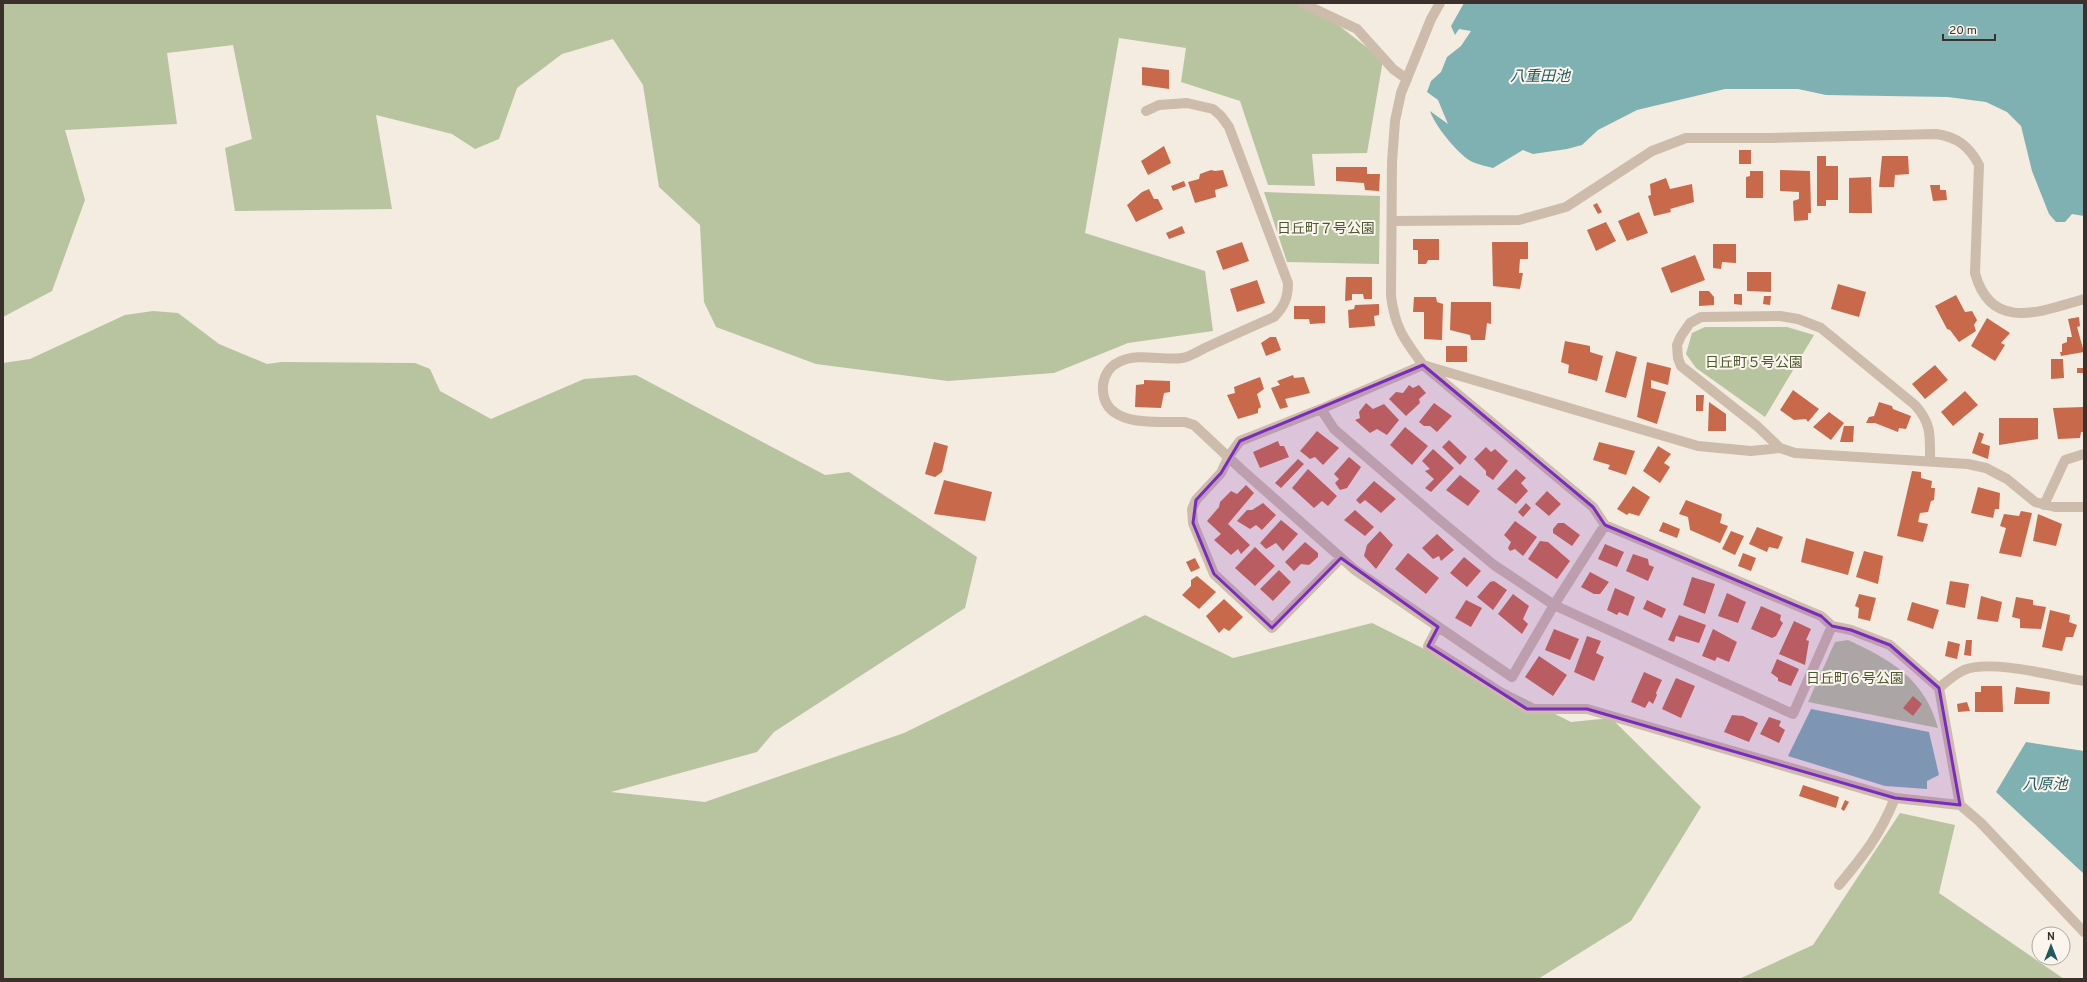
<svg xmlns="http://www.w3.org/2000/svg" width="2087" height="982" font-family="Overpass,'Noto Sans JP',sans-serif">
<rect width="100%" height="100%" fill="#f4ebe1"/>
<!-- green -->
<path fill="#b8c4a0" d="M3,3H1310L1383,60L1367,153L1312,154L1315,186L1268,185L1240,101L1181,82L1186,48L1119,38L1085,233L1205,271L1213,331L1128,343L1054,373L948,381L816,364L716,327L704,302L700,225L659,187L643,85L613,39L562,54L517,88L499,139L475,149L452,134L376,115L392,209L235,211L225,148L252,139L233,45L167,53L177,124L65,130L85,200L52,291L3,317Z
M1264,192L1380,196L1379,264L1287,262Z
M153,311L178,313L219,344L267,364L282,362L415,363L430,369L440,391L491,419L584,379L636,375L825,475L849,472L977,557L965,608L774,732L757,752L611,792L705,802L904,733L1145,615L1233,658L1372,623L1571,722L1611,718L1701,807L1631,921L1538,979H3V363L30,359L125,315Z
M1705,327H1787L1814,335L1765,417L1696,368L1686,354L1692,333Z
M1848,640C1891,660 1925,679 1938,728L1808,702L1835,642Z
M1900,813L1955,825L1939,893L2064,979H1739L1813,945Z"/>
<!-- water -->
<path fill="#7fb0b2" d="M1464,3H2084V216L2072,214L2065,222H2056L2049,214L2032,171L2021,126L2007,112L1986,102L1948,97L1826,95L1798,89H1725L1637,110L1598,130L1582,145L1567,149L1533,154L1523,150L1493,168C1486,166 1475,164 1469,160C1456,151 1435,126 1430,111L1448,124L1438,100L1427,92L1431,81L1441,72L1447,57L1461,46L1471,31L1459,29L1455,35L1451,26Z
M1811,709L1929,732L1939,775L1927,781V789L1885,786L1788,756Z
M2026,742L2084,751V874L1996,792Z"/>
<!-- building -->
<path fill="#c8694b" d="M1142,67L1169,70V89L1142,85Z
M1164,146L1171,163L1148,175L1141,161Z
M1739,150H1751V164H1739Z
M1817,156H1826V166H1838V200H1826V206H1817Z
M1882,156H1908L1909,174L1895,175L1894,187H1879Z
M1336,167H1367V174H1380L1379,191L1365,190L1364,183L1336,181Z
M1211,170L1215,171L1223,170L1228,186L1215,190L1216,197L1195,203L1188,182L1199,179L1200,174Z
M1780,170L1810,171L1811,213H1808V220L1794,221L1793,201L1799,199V192L1780,191Z
M1750,171H1763V198H1746V177L1750,176Z
M1871,177L1872,213H1849V178Z
M1666,178L1670,189L1692,184L1694,202L1670,209L1671,212L1654,216L1648,196L1651,195L1650,184Z
M1184,181L1186,186L1173,191L1171,186Z
M1930,185H1940V190H1946L1947,200L1933,201Z
M1149,189L1154,199H1158L1163,209L1136,222L1127,205L1142,192Z
M1597,203L1602,212L1598,214L1593,205Z
M1639,212L1648,233L1627,241L1618,221Z
M1606,222L1616,241L1596,251L1587,230Z
M1182,226L1185,233L1169,239L1166,233Z
M1413,239H1439V260H1428L1426,264H1418V250H1413Z
M1242,242L1249,261L1223,270L1216,251Z
M1492,242H1528V259H1520L1519,273H1523L1520,289L1493,286Z
M1713,244H1736V263L1722,262L1721,269L1713,268Z
M1695,255L1705,280L1671,293L1661,268Z
M1747,272H1771V292L1747,291Z
M1346,277H1372V299H1364L1363,294H1352V300L1345,301Z
M1257,280L1265,303L1237,312L1230,289Z
M1838,284L1866,292L1859,317L1831,309Z
M1699,291H1709L1714,297V305L1699,306Z
M1734,294H1742V305L1734,304Z
M1956,295L1965,312L1972,311L1977,320L1974,325L1976,331L1959,342L1950,330L1947,329L1935,306Z
M1764,296H1771L1770,305L1763,304Z
M1414,297H1436L1437,302L1443,304L1442,340L1424,339V312H1413Z
M1451,302H1491V324L1487,323L1485,340H1471L1470,335L1450,330Z
M1379,304V315L1374,316L1375,326L1349,328L1348,310L1354,309L1355,305Z
M1294,306H1325V323L1310,324L1309,319H1294Z
M2079,317L2080,326L2077,327L2084,352L2061,356L2060,352H2062V344L2067,342V337H2072L2068,319Z
M1987,318L2010,333L2001,343L2005,345L1995,361L1971,346Z
M1270,337H1276L1281,350L1266,356L1261,343Z
M1565,341L1590,346V352L1603,356L1597,381L1568,373L1569,365L1561,362Z
M1446,346H1467V362H1446Z
M1616,351L1637,357L1626,398L1605,392Z
M2051,359H2063L2064,378L2051,379Z
M1647,362L1671,368L1668,385L1651,380V388L1666,392L1657,424L1637,417Z
M1935,365L1948,380L1925,399L1912,384Z
M2077,368H2084V373H2077Z
M1293,375L1294,378L1304,377L1310,393L1285,399L1288,407L1280,409L1271,388L1280,385L1277,381Z
M1260,377L1264,389L1257,394L1261,407L1258,409V413L1238,419L1227,395L1235,393L1234,387Z
M1144,380L1170,381V392L1164,393L1161,408L1135,407L1136,385L1144,384Z
M1409,385L1413,388L1419,385L1426,393L1419,399L1420,403L1406,416L1389,399L1396,392L1403,393Z
M1793,390L1819,409L1808,422L1806,419L1794,420L1780,410Z
M1965,391L1978,405L1953,426L1941,412Z
M1696,395H1704L1703,411H1696Z
M1709,402L1726,414V431H1708Z
M1879,402L1892,406L1893,409L1911,416L1906,429L1899,428L1898,432L1875,423H1866L1869,417L1874,416Z
M1366,403L1373,409L1384,404L1399,420L1387,435L1377,429L1370,433L1355,420L1360,418L1359,412Z
M1434,403L1452,416L1437,432L1430,426H1424L1419,422Z
M2084,407V432H2081L2080,438L2058,439L2053,408Z
M1829,412L1844,423L1831,440L1813,427Z
M1999,418H2038V439L1999,445Z
M1844,426H1854L1853,442H1840Z
M1405,427L1428,446L1412,465L1390,445Z
M1317,431L1339,448L1323,465L1315,457L1310,459L1300,451Z
M1979,432L1984,434L1981,443L1990,446L1988,459L1972,453Z
M1449,440L1467,457L1460,465L1442,447Z
M1278,441L1280,446H1284L1289,457L1260,468L1253,452Z
M934,442L948,446L942,472L935,477L925,474Z
M1599,442L1635,451L1626,475L1608,469L1610,465L1593,460Z
M1658,446L1671,454L1664,463L1670,467L1660,483L1643,471Z
M1486,447L1491,452L1495,449L1508,461L1493,480L1486,475V471L1474,459Z
M1433,449L1454,468L1431,492L1425,488L1434,479L1425,471L1430,469L1422,461Z
M1349,457L1361,467L1347,488L1340,490L1335,483L1339,479L1334,474Z
M1298,459L1304,464L1281,488L1275,483Z
M1308,469L1337,496L1328,506L1322,501L1314,508L1292,488Z
M1516,469L1526,478L1521,483L1528,491L1516,504L1497,489Z
M1912,471L1921,472V478L1932,481L1931,488H1935L1934,500L1931,501L1928,512L1920,513L1918,522L1928,524L1923,542L1897,536Z
M1460,475L1480,491L1468,506L1446,490Z
M944,480L992,492L985,521L934,514Z
M1374,481L1396,499L1381,513L1365,500L1360,504L1356,500Z
M1246,485L1254,493L1228,524L1250,545L1241,554L1238,549L1231,555L1214,540L1221,534L1207,521L1219,507L1220,502L1231,491L1237,494Z
M1633,486L1650,497L1639,516L1629,513L1627,515L1617,509Z
M1978,487L2000,493L1999,509H1995L1993,518L1971,513Z
M1547,491L1561,504L1549,516L1535,504Z
M1686,500L1722,514L1720,523L1728,526L1720,543L1690,530L1688,517L1679,514Z
M1263,503L1276,515L1262,530L1256,525L1250,529L1237,521L1247,510H1252Z
M1526,503L1531,508L1523,517L1518,512Z
M1355,510L1374,527L1365,536L1344,520Z
M2021,511L2032,513L2021,557L1999,553L2006,528L2000,526L2004,514L2019,516Z
M2038,514L2062,524L2056,546L2033,541Z
M1281,520L1298,534L1283,551L1276,543L1266,549L1260,543Z
M1515,521L1537,537L1523,556L1515,549L1510,551L1508,548L1511,542L1504,535Z
M1663,522L1680,529L1677,538L1659,531Z
M1558,523H1564L1580,535L1572,546L1553,533V529Z
M1757,527L1783,537L1778,549L1769,547L1767,552L1749,544Z
M1380,531L1393,545L1376,569L1364,556L1367,545Z
M1731,531L1744,536L1735,555L1722,549Z
M1437,534L1454,550L1441,561L1439,556L1433,559L1422,548Z
M1806,538L1854,552L1848,575L1801,562Z
M1540,541L1548,542L1570,561L1557,579L1528,559Z
M1305,542L1318,553V557L1309,565L1301,564L1294,571L1285,562Z
M1605,544L1624,552L1617,567L1598,559Z
M1255,547L1275,566L1255,586L1235,568Z
M1864,551L1883,556L1878,584L1856,577Z
M1408,553L1439,578L1426,594L1395,569Z
M1743,553L1756,558L1751,571L1738,566Z
M1633,554L1648,559L1649,565L1654,567L1648,581L1626,571Z
M1464,557L1481,571L1467,587L1450,573Z
M1195,558L1200,568L1191,572L1186,562Z
M1279,570L1291,582L1273,601L1260,589Z
M1590,572L1609,582L1600,594H1594L1581,587Z
M1197,576L1216,592L1199,609L1182,595L1191,586V580Z
M1692,577L1715,584L1705,614L1683,605Z
M1494,581L1507,590L1493,610L1477,597L1490,582Z
M1950,581L1969,584L1965,608L1946,604Z
M1615,588L1635,597L1628,616L1619,612L1617,615L1607,610Z
M1727,593L1746,602L1738,623L1718,616Z
M1513,594L1529,606L1523,619L1528,624L1522,634L1498,614Z
M1859,594L1876,598L1870,621L1858,618L1859,608L1855,606Z
M1981,596L2002,602L1998,622L1977,619Z
M2016,597L2033,600V605L2046,607L2041,629L2020,628V619L2012,617Z
M1224,599L1243,617L1229,631L1224,628L1219,633L1206,616Z
M1466,600L1482,608L1471,627L1455,618Z
M1647,600L1666,609L1662,618L1643,609Z
M1912,602L1939,610L1933,629L1907,620Z
M1761,606L1781,615L1780,620L1783,623L1776,636L1772,638L1751,629Z
M2050,610L2070,615L2069,622L2077,625L2073,637H2066L2062,651L2042,647Z
M1679,615L1706,625L1699,643L1676,636L1674,642L1668,640Z
M1794,621L1811,629L1806,640L1809,641L1805,665L1779,654Z
M1554,629L1579,639L1570,660L1545,650Z
M1713,629L1737,642L1729,662L1717,657L1715,661L1702,656Z
M1587,636L1601,641L1596,653L1604,657L1594,681L1574,672Z
M1966,640H1972L1971,656L1964,655Z
M1948,641L1960,644L1957,659L1945,656Z
M1539,656L1567,675L1553,696L1525,677Z
M1777,659L1799,669L1791,686L1778,681V678L1771,673Z
M1644,672L1662,680L1656,693L1657,695L1653,704L1649,701L1645,708L1631,702Z
M1676,678L1695,686L1681,718L1662,709Z
M1981,686H2002L2003,712H1975V692H1981Z
M2016,687L2050,692L2049,704H2014Z
M1913,696L1922,704L1913,716L1903,708Z
M1967,702L1970,711L1958,712L1957,704Z
M1732,715L1743,716L1758,723L1749,742L1724,732Z
M1769,717L1781,721L1779,726L1785,730L1779,743L1760,734Z
M1803,785L1839,797L1836,808L1799,796Z
M1845,800L1849,802L1844,811L1841,809Z"/>
<g fill="none" stroke-linecap="round" stroke-linejoin="round">
<!-- minor -->
<path stroke="#cdbbac" stroke-width="10" d="M1302,3L1357,29L1393,69L1407,79
M1440,3L1431,19L1401,93L1395,121L1392,162L1391,296C1395,328 1404,339 1423,365L1593,507L1605,525L1821,616L1832,626L1851,630L1890,645L1939,688L1960,805
M1146,111L1159,105L1187,103L1213,109L1221,116L1229,127L1288,283C1288,298 1284,307 1274,317C1251,327 1229,337 1207,347C1200,350 1190,357 1182,358C1161,361 1139,352 1119,362C1110,366 1104,375 1103,385C1100,429 1157,421 1185,422L1194,425L1242,470L1355,570L1512,677L1554,605L1605,525
M1392,221L1519,220L1566,207L1652,151L1686,138H1772L1936,134C1957,137 1969,146 1979,165L1975,273C1991,333 2042,311 2084,299
M1321,409L1334,429L1436,517L1494,565L1554,605L1793,714L1832,626
M1930,461C1930,436 1932,424 1915,405L1821,328L1798,319L1780,316L1701,317L1690,323L1681,336L1677,345L1678,358L1681,366L1757,426L1780,448L1795,453L1968,464L1986,468L2007,479L2035,502L2055,507H2084
M2044,505L2065,460L2084,454
M1341,558L1272,628L1214,574L1193,523L1192,509L1196,500L1221,473L1229,456L1240,441L1321,409L1423,365L1698,446L1751,451L1780,448
M1438,627L1428,646L1527,709H1587L1895,798L1960,805L1980,822L2084,932
M1939,688C1947,681 1955,674 1964,670C1991,659 2054,676 2084,681
M1839,885C1864,855 1880,835 1895,798"/>
</g>
<!-- marked area -->
<path fill="#7b2cbf" fill-opacity="0.2" stroke="#7b2cbf" stroke-width="3" stroke-linejoin="round" d="M1423,365L1593,507L1605,525L1821,616L1832,626L1851,630L1890,645L1939,688L1960,805L1895,798L1587,709H1527L1428,646L1438,627L1341,558L1272,628L1214,574L1193,523L1196,500L1221,473L1240,441Z"/>
<g text-anchor="middle" dominant-baseline="central" stroke-width="4" stroke-linejoin="round" paint-order="stroke">
<!-- park labels -->
<g font-size="14" fill="#4a5a2e" stroke="#fbf5ee">
<text x="1326" y="229">日丘町７号公園</text>
<text x="1754" y="363">日丘町５号公園</text>
<text x="1855" y="679">日丘町６号公園</text>
</g>
<!-- water labels -->
<g font-size="15" font-style="italic" fill="#1f5a5e" stroke="#fbf5ee">
<text x="1540" y="77">八重田池</text>
<text x="2045" y="785">八原池</text>
</g>
</g>
<!-- border -->
<rect width="2087" height="982" fill="none" stroke="#3b302b" stroke-width="8"/>
<!-- north arrow -->
<g transform="translate(2051 946)"><circle r="19" fill="#fbf5ee" stroke="#aea6a0"/>
<path d="M0-3L7 15L0 10L-7 15Z" fill="#1f5a5e"/>
<text y="-6" font-size="11" font-weight="bold" text-anchor="middle" fill="#3b302b">N</text>
</g>
<!-- scale -->
<path d="M1943 34v6h52v-6" fill="none" stroke="#3b302b" stroke-width="2"/>
<text x="1949" y="34" font-size="12" fill="#3b302b" stroke="#fbf5ee" stroke-width="3" paint-order="stroke">20 m</text>
</svg>
